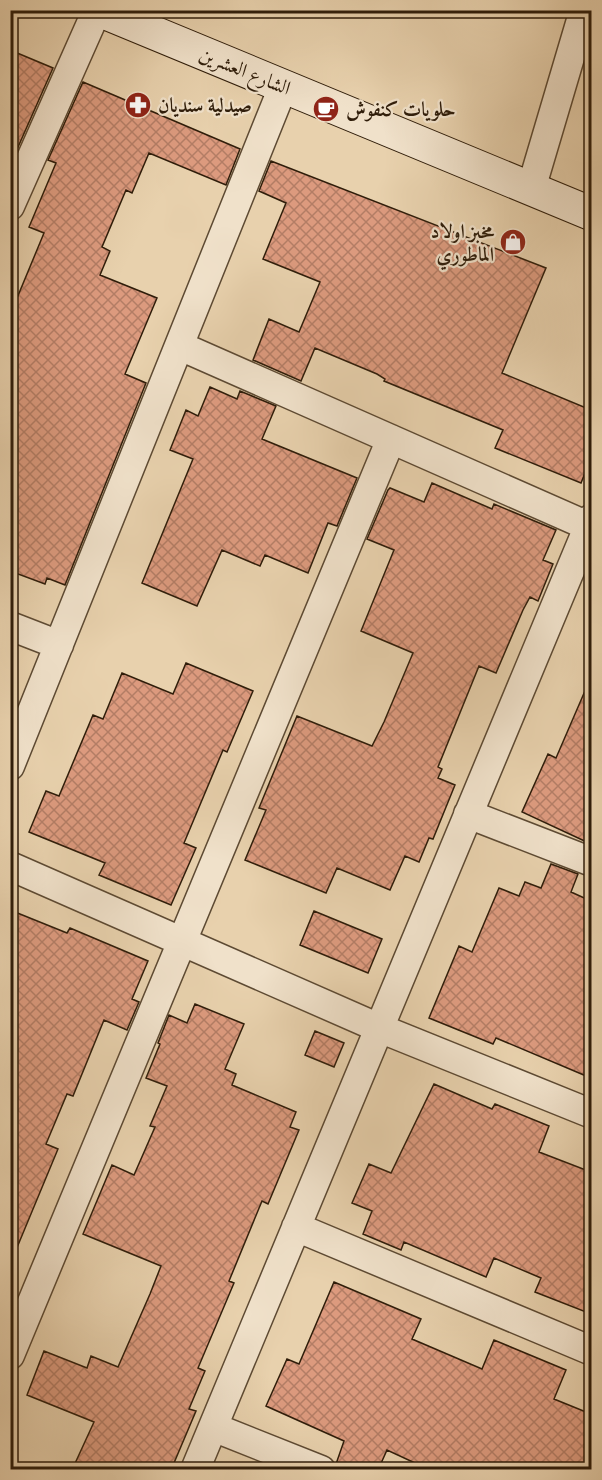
<svg xmlns="http://www.w3.org/2000/svg" width="602" height="1480" font-family="'IM FELL French Canon',Amiri,serif">
<defs>
<pattern id="building-cross-hatch" width="8" height="8" patternUnits="userSpaceOnUse" patternTransform="scale(1.5)"><rect width="8" height="8" fill="#dc9a7e"/><path d="M0 0l8 8M0 8l8-8" fill="none" stroke="#b37d65"/></pattern>
</defs>
<rect width="100%" height="100%" fill="#e8d1ad"/>
<filter id="stains"><feTurbulence type="fractalNoise" baseFrequency=".00333" numOctaves="4"/><feColorMatrix values="0 0 0 0 .2 0 0 0 0 .09 0 0 0 0 .02 0 0 0 .5 -.17"/></filter>
<radialGradient id="worn" r=".72"><stop offset=".6" stop-color="#630" stop-opacity="0"/><stop offset="1" stop-color="#630" stop-opacity=".3"/></radialGradient>
<!-- building -->
<path fill="url(#building-cross-hatch)" stroke="#2f1d0a" stroke-width="1.5" d="M10,50L53,68L18,147L10,144Z
M83,82L240,149L226,185L149,153L132,193L126,190L102,247L110,251L100,275L157,298L125,374L146,383L65,585L47,578L45,584L10,571V315L44,233L29,227L56,163L48,160Z
M271,161L546,268L502,373L591,410V458L581,483L495,448L503,430L384,381L385,379L377,374L315,348L301,381L253,360L269,319L299,332L320,282L263,259L286,203L259,191Z
M210,387L237,399L240,391L276,406L262,439L357,478L337,526L328,523L308,573L265,555L260,566L222,550L197,606L142,583L193,459L170,450L186,410L198,416Z
M432,483L492,509L494,504L556,530L543,560L553,564L538,601L530,597L523,610L496,673L479,666L438,767L442,769L438,778L455,785L433,839L429,838L419,862L405,856L390,890L337,868L326,893L245,860L266,810L259,808L297,716L372,746L384,722L413,653L361,631L394,550L367,539L388,490L390,488L424,502Z
M186,663L253,691L227,752L223,750L184,843L196,848L171,905L99,875L105,863L29,832L46,791L59,796L93,715L103,719L122,673L173,694Z
M591,677V844L522,812L548,754L556,758Z
M551,864L578,874L571,892L591,901V1078L496,1038L493,1044L429,1018L459,946L472,952L499,888L519,896L525,882L541,888Z
M10,910L67,933L70,928L148,961L132,999L139,1002L127,1030L104,1020L73,1096L67,1094L46,1144L58,1149L11,1262Z
M314,911L382,939L368,973L300,945Z
M195,1004L244,1024L225,1069L236,1074L232,1085L296,1112L290,1127L299,1130L268,1204L262,1201L229,1281L234,1283L198,1368L205,1371L189,1409L196,1411L171,1470H72L94,1422L27,1395L44,1351L87,1368L91,1356L118,1367L150,1294L161,1266L83,1234L112,1165L134,1175L155,1127L150,1126L167,1086L146,1078L160,1044L158,1043L169,1015L187,1023Z
M315,1031L344,1043L334,1067L305,1055Z
M434,1084L492,1109L495,1104L549,1126L539,1152L591,1172V1314L535,1292L541,1278L494,1258L486,1277L404,1242L401,1250L363,1234L372,1211L352,1203L369,1164L391,1173Z
M334,1282L421,1319L412,1339L482,1369L494,1340L566,1370L554,1399L591,1414V1470H430L387,1450L378,1470H349L336,1464L344,1441L266,1406L287,1359L299,1364Z"/>
<g fill="none" stroke-linecap="round" stroke-linejoin="round">
<defs>
<path id="street" d="M531,189L584,10
M10,206L97,10
M180,346L588,526
M10,626L59,645
M10,766L283,87
M468,814L592,862
M10,866L379,1028L592,1114
M296,1227L592,1351
M10,1355L391,439
M213,1427L321,1470
M195,1470L592,518"/>
<path id="secondary" d="M99,10L592,214"/>
</defs>
<!-- street casing -->
<use href="#street" stroke="#5d4a33" stroke-width="31"/>
<!-- secondary casing -->
<use href="#secondary" stroke="#2f1d0a" stroke-width="35"/>
<!-- street -->
<use href="#street" stroke="#f0e1ca" stroke-width="28"/>
<!-- secondary -->
<use href="#secondary" stroke="#f0e1ca" stroke-width="33"/>
</g>
<!-- icons -->
<defs>
<symbol id="pharmacy-disc" viewBox="-11 -11 22 22"><circle r="9.5" fill="#8f2418" stroke="#f0e1ca"/><path d="M-2-6h4v4h4v4h-4v4h-4v-4h-4v-4h4Z" fill="#fff"/></symbol>
<symbol id="cafe-disc" viewBox="-11 -11 22 22"><circle r="9.5" fill="#8f2418" stroke="#f0e1ca"/><path d="M-5.5-4.5H6V0H3Q3 3.5 0 3.5H-2.5Q-5.5 3.5-5.5 0ZM3-3.2v2h1.7v-2ZM-6 4.5H4V6H-6Z" fill="#fff"/></symbol>
<symbol id="shop-disc" viewBox="-11 -11 22 22"><circle r="9.5" fill="#8f2418" stroke="#f0e1ca"/><path d="M-5-2.5h2.3a2.7 3.5 0 0 1 5.4 0H5L5.5 6h-11ZM-1.5-2.5h3a1.5 2.3 0 0 0-3 0Z" fill="#fff"/></symbol>
</defs>
<g fill-rule="evenodd">
<use href="#pharmacy-disc" x="123" y="90" width="30" height="30"/>
<use href="#cafe-disc" x="311" y="94" width="30" height="30"/>
<use href="#shop-disc" x="498" y="227" width="30" height="30"/>
</g>
<g text-anchor="middle" dominant-baseline="central" stroke-width="4.5" stroke-linejoin="round" paint-order="stroke">
<!-- street labels -->
<g font-size="20" fill="#2f1d0a" stroke="#f0e1ca">
<text transform="translate(245 71) rotate(22)">الشارع العشرين</text>
</g>
<!-- poi labels -->
<g font-size="20" font-weight="bold" fill="#2f1d0a" stroke="#f0e1ca" text-anchor="start">
<text x="158" y="105">صيدلية سنديان</text>
<text x="346" y="109">حلويات كنفوش</text>
<text x="494" y="231" text-anchor="end">مخبز اولاد<tspan x="494" dy="23">الماطوري</tspan></text>
</g>
</g>
<!-- margin -->
<rect width="602" height="1480" fill="none" stroke="#e8d1ad" stroke-width="36"/>
<rect x="12" y="12" width="578" height="1456" fill="none" stroke="#2f1d0a" stroke-width="3"/>
<rect x="18" y="18" width="566" height="1444" fill="none" stroke="#2f1d0a" stroke-width="1.5"/>
<rect width="100%" height="100%" filter="url(#stains)"/>
<rect width="100%" height="100%" fill="url(#worn)"/>
</svg>
